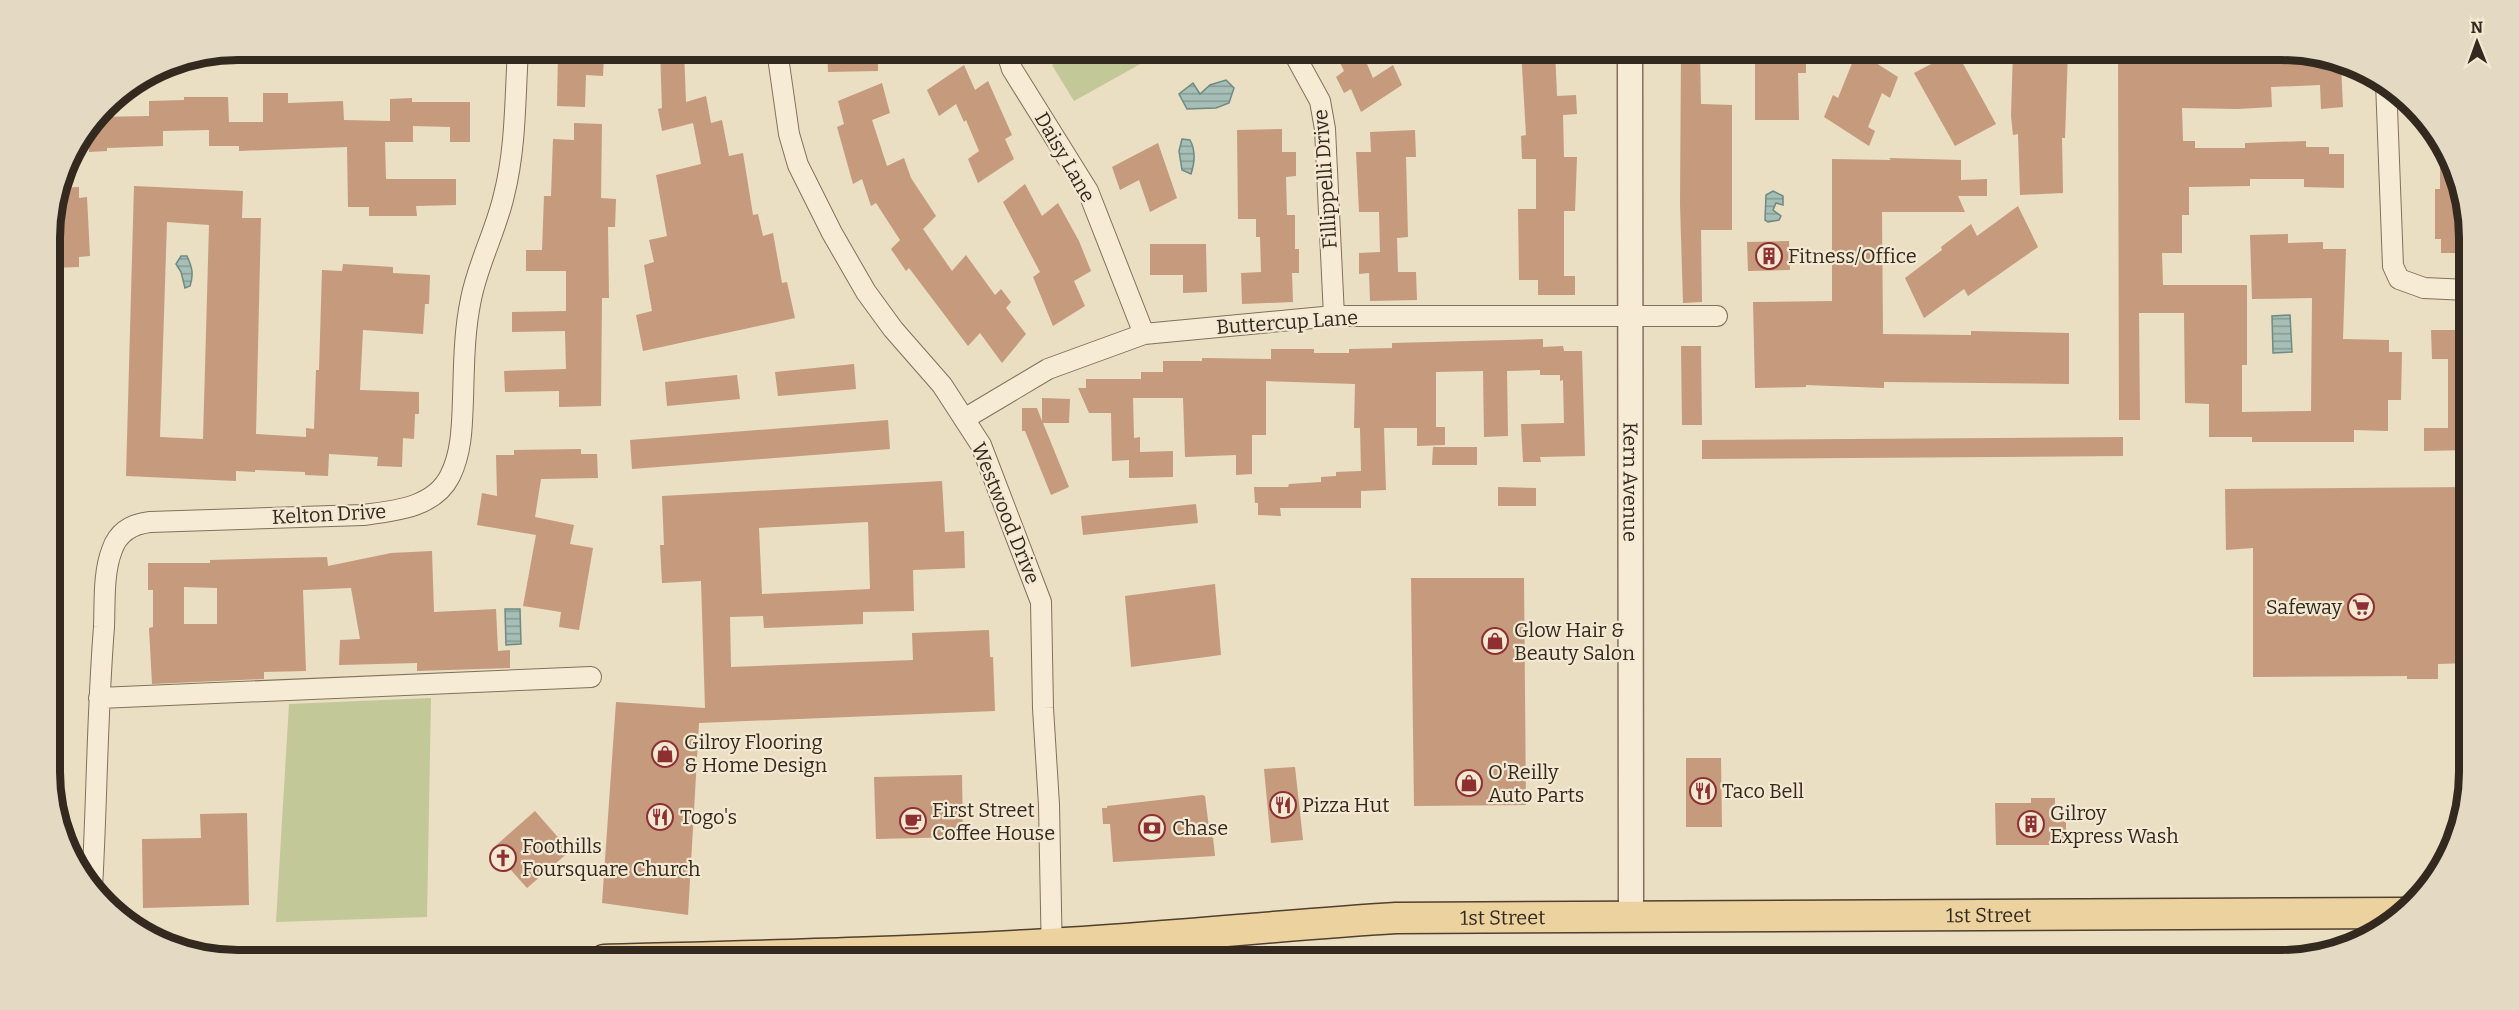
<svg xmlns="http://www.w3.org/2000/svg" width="2519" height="1010" font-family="Bitter,serif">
<defs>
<pattern id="cemetery-stones" width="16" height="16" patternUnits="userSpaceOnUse" patternTransform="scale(1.5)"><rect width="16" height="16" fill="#b9bd97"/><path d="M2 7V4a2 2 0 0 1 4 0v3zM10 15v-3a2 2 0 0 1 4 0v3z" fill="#a0a282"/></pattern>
<pattern id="water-rules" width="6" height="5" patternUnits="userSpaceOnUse" patternTransform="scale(1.5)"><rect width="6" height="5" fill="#a5beb6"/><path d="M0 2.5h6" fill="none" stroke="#879a93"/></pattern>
</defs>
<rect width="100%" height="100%" fill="#eadec3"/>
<!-- grass -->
<path fill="#c3c898" d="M1079,50H1158L1160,53L1074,101L1052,65Z
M431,698L427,917L276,922L289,704Z"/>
<!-- cemetery -->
<path fill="url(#cemetery-stones)" d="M1421,958L2300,959L1421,960Z"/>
<!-- water -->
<path fill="url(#water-rules)" stroke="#6d8b83" stroke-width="1.5" d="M1226,80L1234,88L1229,103L1216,108L1187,109L1179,94L1193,83L1200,94L1210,85Z
M1182,139L1190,140C1196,151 1195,162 1191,174L1182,170L1179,151Z
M1773,191L1783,196V205L1776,203L1773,210L1781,216L1779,220L1768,222L1765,220L1766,195Z
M181,256H187C192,267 194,274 190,286L185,288L181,272L176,264Z
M2290,315L2292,352L2273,353L2272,316Z
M505,609H520L521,644L506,645Z"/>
<!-- building -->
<path fill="#c69a7c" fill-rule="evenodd" d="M660,50H684L686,102L706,96L711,123L722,120L729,156L743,153L753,215L758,214L763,236L773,233L782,283L787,282L795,318L643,351L636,315L652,311L644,265L654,262L649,240L667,236L656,175L701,164L693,123L662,131L658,109L662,108Z
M827,50H878V71L828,72Z
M1334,50H1361L1373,78L1393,65L1402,85L1361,112L1351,89L1344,93L1336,77L1344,71Z
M1521,50H1555L1557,96L1576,95L1577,114L1563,115L1564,157H1577L1575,211H1564V276H1575V295H1538V280H1519L1518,209H1536V159H1522L1521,136L1526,135Z
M1681,50H1700L1701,104L1732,105V230H1701L1702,302L1683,303L1680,204Z
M2013,50H2068L2065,138H2062L2063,193L2020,195L2018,134L2013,135L2011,116Z
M2118,50H2138V54L2229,51V61L2265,60V53L2289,52L2290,56L2310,54L2324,57V65L2341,64L2343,107L2321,109L2320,85L2271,87L2272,107L2238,109L2182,108L2183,141H2195V148H2245V143L2306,141V147H2329V154H2344V188L2304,187V179H2250V186L2189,187V215H2182V253H2162L2163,285H2247V365H2242V412L2311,411L2312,298L2252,299L2250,235L2288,234V243L2323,242V249H2346L2343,339L2389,340V352H2402L2401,400H2388V431L2354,430V442H2252V437H2209V404L2185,403L2184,313H2139L2140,420H2119Z
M1857,51L1898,77L1890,98L1882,93L1868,127L1875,131L1869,146L1824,117L1833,95L1838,98Z
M1956,51L1996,124L1955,146L1914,73Z
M558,53L604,55L603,76L586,75L585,107L557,106Z
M1755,55L1806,56V73H1798L1799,120H1755Z
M964,65L975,90L988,81L1012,135L1005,139L1014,159L978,183L968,159L979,151L966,120L964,122L956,104L939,116L927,90Z
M882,83L890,113L872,120L887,166L904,158L911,178L936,216L923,229L952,271L966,255L995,295L1001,289L1011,302L1006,308L1026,334L1002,363L980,333L968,346L909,268L906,271L891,249L900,240L876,203L871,206L862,179L853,184L837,127L844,124L838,101Z
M263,93H288V103L343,101L344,120L390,121V99L412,98V102H470V142H450V127L413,126V142H385L386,179H456V205L416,206L417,216H369V207H348L347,147L239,151V146H209V130L163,131V146L107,148V151L89,152L88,143L77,144L98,117L149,116V101L184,100V97H228L229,122H263Z
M574,123L602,124L601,198L616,199L615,227H608L609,298H602L601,406L559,407V391L505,392L504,371L566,369L565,331L512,332V312L566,311V271H526V250H542L544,196H551L553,139L574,140Z
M1282,129V152H1296V176L1286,177L1287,215H1295V249H1299V273H1292L1293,302L1242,304L1241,273L1261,272L1260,237H1256V219H1238L1237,130Z
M1415,130L1416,157H1406L1408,237L1397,238L1398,272H1416L1417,300L1370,301L1369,273L1359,274V253L1380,252L1379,212H1359L1356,152H1371L1370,132Z
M1158,143L1177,198L1150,212L1139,180L1120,190L1112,167Z
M2440,148L2468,213V253H2441V239H2435V189H2440Z
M1889,158L1961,160V180L1987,179V196H1958L1965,212H1882L1883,334L1971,335V331L2069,333V384L1884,382V388L1806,385V387L1755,388L1753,302L1832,301V159L1891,160Z
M1025,184L1042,216L1058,203L1079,241L1091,271L1074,281L1085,306L1053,326L1033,277L1040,272L1003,202Z
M134,186L243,191L242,218H261L256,434L306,437V428L314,429L316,370H319L322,270L342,271L343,264L393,267V273L430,275L429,304H425L423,334L363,330L360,390L419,392V414H415L414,439L403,438L402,467L377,466L378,457L329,454L328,476L305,475V472L255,470V472L236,471V481L126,476ZM167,222L209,225L203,439L160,437Z
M79,187V198L87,197L90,256L79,257V267L50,268V225L60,188Z
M2018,206L2038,247L1968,296L1964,289L1924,318L1905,278L1942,250L1941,247L1971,224L1977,236Z
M1789,241L1790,270L1748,271L1747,242Z
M1150,244H1206L1207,292L1183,293V275H1150Z
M2431,330H2468L2469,450L2424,451V428H2448V359H2432Z
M1543,339V347L1563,346L1564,351H1582L1585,456L1540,457L1541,462H1523L1521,424L1564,423L1563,380L1560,381V375H1540V370L1507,371L1508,436L1484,437L1483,371L1436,372V427H1445V445L1417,446V428H1384L1386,490L1361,491V508H1280L1281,516L1258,515V503H1255L1254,487H1288L1289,484L1321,482V477L1336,476V472L1361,471L1360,428H1354L1355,384L1266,381V435H1252V474L1236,475V455L1185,457L1183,398H1133L1134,438L1140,437V452L1173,451V477L1129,478V460L1112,461L1111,413H1089L1078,388H1086V379H1141V372H1163V361H1202V358L1271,359V349H1314V353H1349V349L1392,348V343Z
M1681,346H1701L1702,425H1682Z
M854,364L856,389L778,396L775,372Z
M737,375L740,399L667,406L665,382Z
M1042,398L1070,399L1069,423H1043L1069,487L1051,495L1025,431H1022V408H1037L1042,421Z
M888,420L890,449L632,469L630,440Z
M2123,437V456L1702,459V440Z
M1433,447H1477V465H1432Z
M581,449V454H597L598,478L541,479L535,517L574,525L570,544L593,548L579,630L559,627L561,612L523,606L536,535L477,525L482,493L497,496L496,455H514V450Z
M942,481L945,532L964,531L965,568L913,570L914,611L863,612V624L764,628L763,616L730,617L731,667L913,660L912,633L989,630L990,657H993L995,711L699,723L688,915L602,903L616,702L705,708L701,581L662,583L660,545H664L662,496ZM868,522L870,589L762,594L759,528Z
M1498,487L1536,488V506H1498Z
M2469,487V663L2438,664V679H2407V676L2253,677V548L2226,550L2225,489Z
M1196,504L1198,523L1083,535L1081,516Z
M432,551L434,612L496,609L498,651L510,650V668L417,671V663L339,665L340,640L360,639L351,588L303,590L306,671L264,672V679L152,684L149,628L153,627V590H148V563H210V560L327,557L328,566L391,553ZM184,587L217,588V624H184Z
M1411,578H1524L1526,805L1414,806Z
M1215,584L1221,655L1131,667L1125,596Z
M1686,758H1721L1722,827H1686Z
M1295,767L1303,840L1271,843L1264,769Z
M962,775L963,837L876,839L874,777Z
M1202,795L1205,796L1209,828H1212L1215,856L1113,862L1110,824H1103L1102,808H1107V806Z
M2031,798H2055V818H2066V845H1996L1995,803H2031Z
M535,811L570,851L527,888L492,849Z
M247,813L249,905L143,908L142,839L201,838L200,814Z"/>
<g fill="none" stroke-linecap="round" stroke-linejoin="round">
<defs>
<path id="minor" d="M777,50L789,134L798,165L832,233L866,292L893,329L942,385L981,445L1041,602L1043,708L1049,805L1052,960
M1006,50L1012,69L1088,191L1144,334
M1292,50L1320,101L1325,129L1334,316
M225,52L518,51
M2386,82L2393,266L2399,279L2424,288L2468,290
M964,419L1048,369L1144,334L1334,316H1717
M99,698L591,677
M92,888C97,801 97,714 104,627C105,603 103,573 112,550C118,532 132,524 150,522L363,515C394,511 434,508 450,476C462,452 462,425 463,399C464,366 464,332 471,299C478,263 496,231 504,195C516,148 515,97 518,50"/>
<g id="tertiary">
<path id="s1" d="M1630,50L1631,915"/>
</g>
<g id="primary">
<path id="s2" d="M604,960C752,956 900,953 1048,944C1164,938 1280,925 1396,918L2404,913"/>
</g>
</defs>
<!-- minor casing -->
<use href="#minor" stroke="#83705b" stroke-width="22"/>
<!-- tertiary casing -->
<use href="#tertiary" stroke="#83705b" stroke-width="27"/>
<!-- primary casing -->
<use href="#primary" stroke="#513f2f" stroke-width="33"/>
<!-- minor -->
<use href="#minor" stroke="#f6ecd6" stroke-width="20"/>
<!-- tertiary -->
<use href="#tertiary" stroke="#f6ecd6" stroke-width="24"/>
<!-- primary -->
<use href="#primary" stroke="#ebd29e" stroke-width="30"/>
</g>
<!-- icons -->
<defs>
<symbol id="building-ring" viewBox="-11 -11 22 22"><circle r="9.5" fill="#f3e9d2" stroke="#8e3032" stroke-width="1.5"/><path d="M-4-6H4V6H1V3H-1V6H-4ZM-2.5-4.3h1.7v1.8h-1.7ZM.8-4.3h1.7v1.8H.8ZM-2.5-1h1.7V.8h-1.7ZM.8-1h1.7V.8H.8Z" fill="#8e3032"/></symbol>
<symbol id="supermarket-ring" viewBox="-11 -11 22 22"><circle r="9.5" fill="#f3e9d2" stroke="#8e3032" stroke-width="1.5"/><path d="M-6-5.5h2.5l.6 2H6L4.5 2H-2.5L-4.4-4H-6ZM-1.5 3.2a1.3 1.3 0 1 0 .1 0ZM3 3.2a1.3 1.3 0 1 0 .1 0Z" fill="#8e3032"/></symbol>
<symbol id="shop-ring" viewBox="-11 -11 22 22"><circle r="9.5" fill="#f3e9d2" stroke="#8e3032" stroke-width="1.5"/><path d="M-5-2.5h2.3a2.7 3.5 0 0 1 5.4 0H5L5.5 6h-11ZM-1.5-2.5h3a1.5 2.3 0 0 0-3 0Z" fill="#8e3032"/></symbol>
<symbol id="restaurant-ring" viewBox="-11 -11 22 22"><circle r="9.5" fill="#f3e9d2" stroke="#8e3032" stroke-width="1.5"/><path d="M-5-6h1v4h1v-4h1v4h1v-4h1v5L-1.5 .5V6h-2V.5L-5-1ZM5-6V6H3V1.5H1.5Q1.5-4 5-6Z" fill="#8e3032"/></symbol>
<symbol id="cafe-ring" viewBox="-11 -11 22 22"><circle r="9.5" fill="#f3e9d2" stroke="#8e3032" stroke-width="1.5"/><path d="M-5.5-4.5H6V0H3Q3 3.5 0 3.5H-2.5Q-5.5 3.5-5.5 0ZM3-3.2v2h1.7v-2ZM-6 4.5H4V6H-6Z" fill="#8e3032"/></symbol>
<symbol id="bank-ring" viewBox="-11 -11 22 22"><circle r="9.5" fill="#f3e9d2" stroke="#8e3032" stroke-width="1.5"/><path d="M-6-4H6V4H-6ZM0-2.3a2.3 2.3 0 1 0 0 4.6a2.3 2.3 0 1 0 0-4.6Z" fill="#8e3032"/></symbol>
<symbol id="church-ring" viewBox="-11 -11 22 22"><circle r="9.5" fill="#f3e9d2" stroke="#8e3032" stroke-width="1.5"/><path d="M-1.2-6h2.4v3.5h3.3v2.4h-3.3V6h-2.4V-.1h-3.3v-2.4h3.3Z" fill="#8e3032"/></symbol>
</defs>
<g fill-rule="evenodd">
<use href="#building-ring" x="1754" y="241" width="30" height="30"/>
<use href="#supermarket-ring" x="2346" y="592" width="30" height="30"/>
<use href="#shop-ring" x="1480" y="626" width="30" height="30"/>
<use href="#shop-ring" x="650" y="739" width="30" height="30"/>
<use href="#shop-ring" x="1454" y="768" width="30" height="30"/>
<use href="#restaurant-ring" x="1688" y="776" width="30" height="30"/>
<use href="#restaurant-ring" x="1268" y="790" width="30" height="30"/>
<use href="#restaurant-ring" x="645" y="802" width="30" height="30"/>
<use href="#cafe-ring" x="898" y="806" width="30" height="30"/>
<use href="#building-ring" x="2016" y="809" width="30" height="30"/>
<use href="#bank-ring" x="1137" y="813" width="30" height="30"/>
<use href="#church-ring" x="488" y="843" width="30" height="30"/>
</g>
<g text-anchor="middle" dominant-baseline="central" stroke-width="4.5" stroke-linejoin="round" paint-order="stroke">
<!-- street labels -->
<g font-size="20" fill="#34291e" stroke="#f3e9d2">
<text transform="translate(1065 157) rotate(60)">Daisy Lane</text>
<text transform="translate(1325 179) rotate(-94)">Fillippelli Drive</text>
<text transform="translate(1287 322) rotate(-4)">Buttercup Lane</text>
<text stroke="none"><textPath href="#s1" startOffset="432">Kern Avenue</textPath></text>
<text transform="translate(1006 513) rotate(68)">Westwood Drive</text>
<text transform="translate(329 514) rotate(-3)">Kelton Drive</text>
<text stroke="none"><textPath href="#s2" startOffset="1386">1st Street</textPath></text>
<text stroke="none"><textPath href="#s2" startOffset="900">1st Street</textPath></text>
</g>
<!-- poi labels -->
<g font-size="20" fill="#34291e" stroke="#f3e9d2" text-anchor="start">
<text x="1788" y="256">Fitness/Office</text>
<text x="2342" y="607" text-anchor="end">Safeway</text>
<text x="1514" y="630">Glow Hair &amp;<tspan x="1514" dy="23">Beauty Salon</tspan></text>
<text x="684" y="742">Gilroy Flooring<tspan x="684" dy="23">&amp; Home Design</tspan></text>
<text x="1488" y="772">O'Reilly<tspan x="1488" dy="23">Auto Parts</tspan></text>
<text x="1722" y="791">Taco Bell</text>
<text x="1302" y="805">Pizza Hut</text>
<text x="932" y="810">First Street<tspan x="932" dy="23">Coffee House</tspan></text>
<text x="2050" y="813">Gilroy<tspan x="2050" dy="23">Express Wash</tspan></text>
<text x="680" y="817">Togo's</text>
<text x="1172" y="828">Chase</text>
<text x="522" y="846">Foothills<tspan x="522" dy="23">Foursquare Church</tspan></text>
</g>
</g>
<!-- crop -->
<path d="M0 0H2519V1010H0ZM238 60H2281A178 178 0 0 1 2459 238V772A178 178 0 0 1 2281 950H238A178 178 0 0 1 60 772V238A178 178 0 0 1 238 60Z" fill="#e4dac4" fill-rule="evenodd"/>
<path fill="none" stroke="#34291e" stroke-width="8" d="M238 60H2281A178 178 0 0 1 2459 238V772A178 178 0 0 1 2281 950H238A178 178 0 0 1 60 772V238A178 178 0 0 1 238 60Z"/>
<!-- north arrow -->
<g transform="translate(2477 42) rotate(359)" stroke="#f3e9d2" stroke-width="4.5" paint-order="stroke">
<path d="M0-4.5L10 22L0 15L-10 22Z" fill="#34291e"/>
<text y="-9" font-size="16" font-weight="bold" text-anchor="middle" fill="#34291e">N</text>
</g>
</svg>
